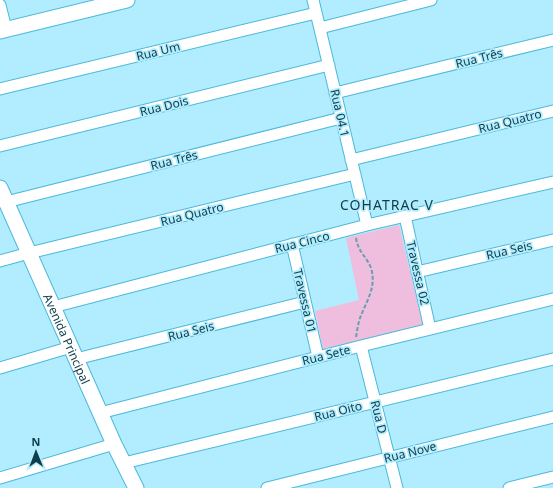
<svg xmlns="http://www.w3.org/2000/svg" width="553" height="488" font-family="'Noto Sans',sans-serif">
<rect width="100%" height="100%" fill="#b1ecff"/>
<!-- green -->
<path fill="#efbddd" d="M399,225L423,326L323,349L315,311L359,300L346,238Z"/>
<g fill="none" stroke-linecap="round" stroke-linejoin="round">
<defs>
<path id="street" d="M313,0L367,225
M0,5L4,21
M320,28L431,0
M0,89L316,13
M335,93L553,40
M0,146L329,65
M351,160L553,111
M6,202L341,118
M405,216L430,329
M292,244L318,357
M0,261L29,253L355,174
M417,272L553,240
M53,307L367,225L553,182
M361,346L397,488
M76,359L305,302
M0,368L71,347
M100,413L361,346L553,299
M124,463L553,359
M0,478L114,444
M267,488L553,417
M509,488L553,477"/>
<g id="secondary">
<path d="M0,31L127,0"/>
<path id="s1" d="M0,188L114,444L136,488"/>
</g>
</defs>
<!-- street casing -->
<use href="#street" stroke="#4cb9d9" stroke-width="13"/>
<!-- secondary casing -->
<use href="#secondary" stroke="#4cb9d9" stroke-width="17"/>
<!-- path -->
<path stroke="#689eae" stroke-width="2" stroke-dasharray="4 2" stroke-linecap="butt" d="M356,337C357,331 358,324 360,318C366,302 377,287 371,268C367,257 358,252 356,238"/>
<!-- street -->
<use href="#street" stroke="#fff" stroke-width="11"/>
<!-- secondary -->
<use href="#secondary" stroke="#fff" stroke-width="15"/>
</g>
<g text-anchor="middle" dominant-baseline="central" stroke-width="3.5" stroke-linejoin="round" paint-order="stroke">
<!-- street labels -->
<g font-size="12" fill="#0e3e4a" stroke="#b1ecff">
<text transform="translate(158 51) rotate(-14)">Rua Um</text>
<text transform="translate(479 58) rotate(-14)">Rua Três</text>
<text transform="translate(164 106) rotate(-14)">Rua Dois</text>
<text transform="translate(340 113) rotate(77)">Rua 04.1</text>
<text transform="translate(510 121) rotate(-14)">Rua Quatro</text>
<text transform="translate(174 160) rotate(-14)">Rua Três</text>
<text transform="translate(192 214) rotate(-14)">Rua Quatro</text>
<text transform="translate(302 242) rotate(-14)">Rua Cinco</text>
<text transform="translate(509 250) rotate(-13)">Rua Seis</text>
<text transform="translate(418 273) rotate(77)">Travessa 02</text>
<text transform="translate(305 301) rotate(77)">Travessa 01</text>
<text transform="translate(191 331) rotate(-14)">Rua Seis</text>
<text stroke="none"><textPath href="#s1" startOffset="165">Avenida Principal</textPath></text>
<text transform="translate(326 355) rotate(-14)">Rua Sete</text>
<text transform="translate(338 411) rotate(-14)">Rua Oito</text>
<text transform="translate(379 417) rotate(76)">Rua D</text>
<text transform="translate(410 452) rotate(-14)">Rua Nove</text>
</g>
<!-- quarter labels -->
<g font-size="14" letter-spacing="1" fill="#0e3e4a" stroke="#b1ecff">
<text x="387" y="204">COHATRAC V</text>
</g>
</g>
<!-- north arrow -->
<g transform="translate(36 452) rotate(359)" stroke="#b1ecff" stroke-width="3" paint-order="stroke">
<path d="M0-3L7 15L0 10L-7 15Z" fill="#0e3e4a"/>
<text y="-6" font-size="11" font-weight="bold" text-anchor="middle" fill="#0e3e4a">N</text>
</g>
</svg>
